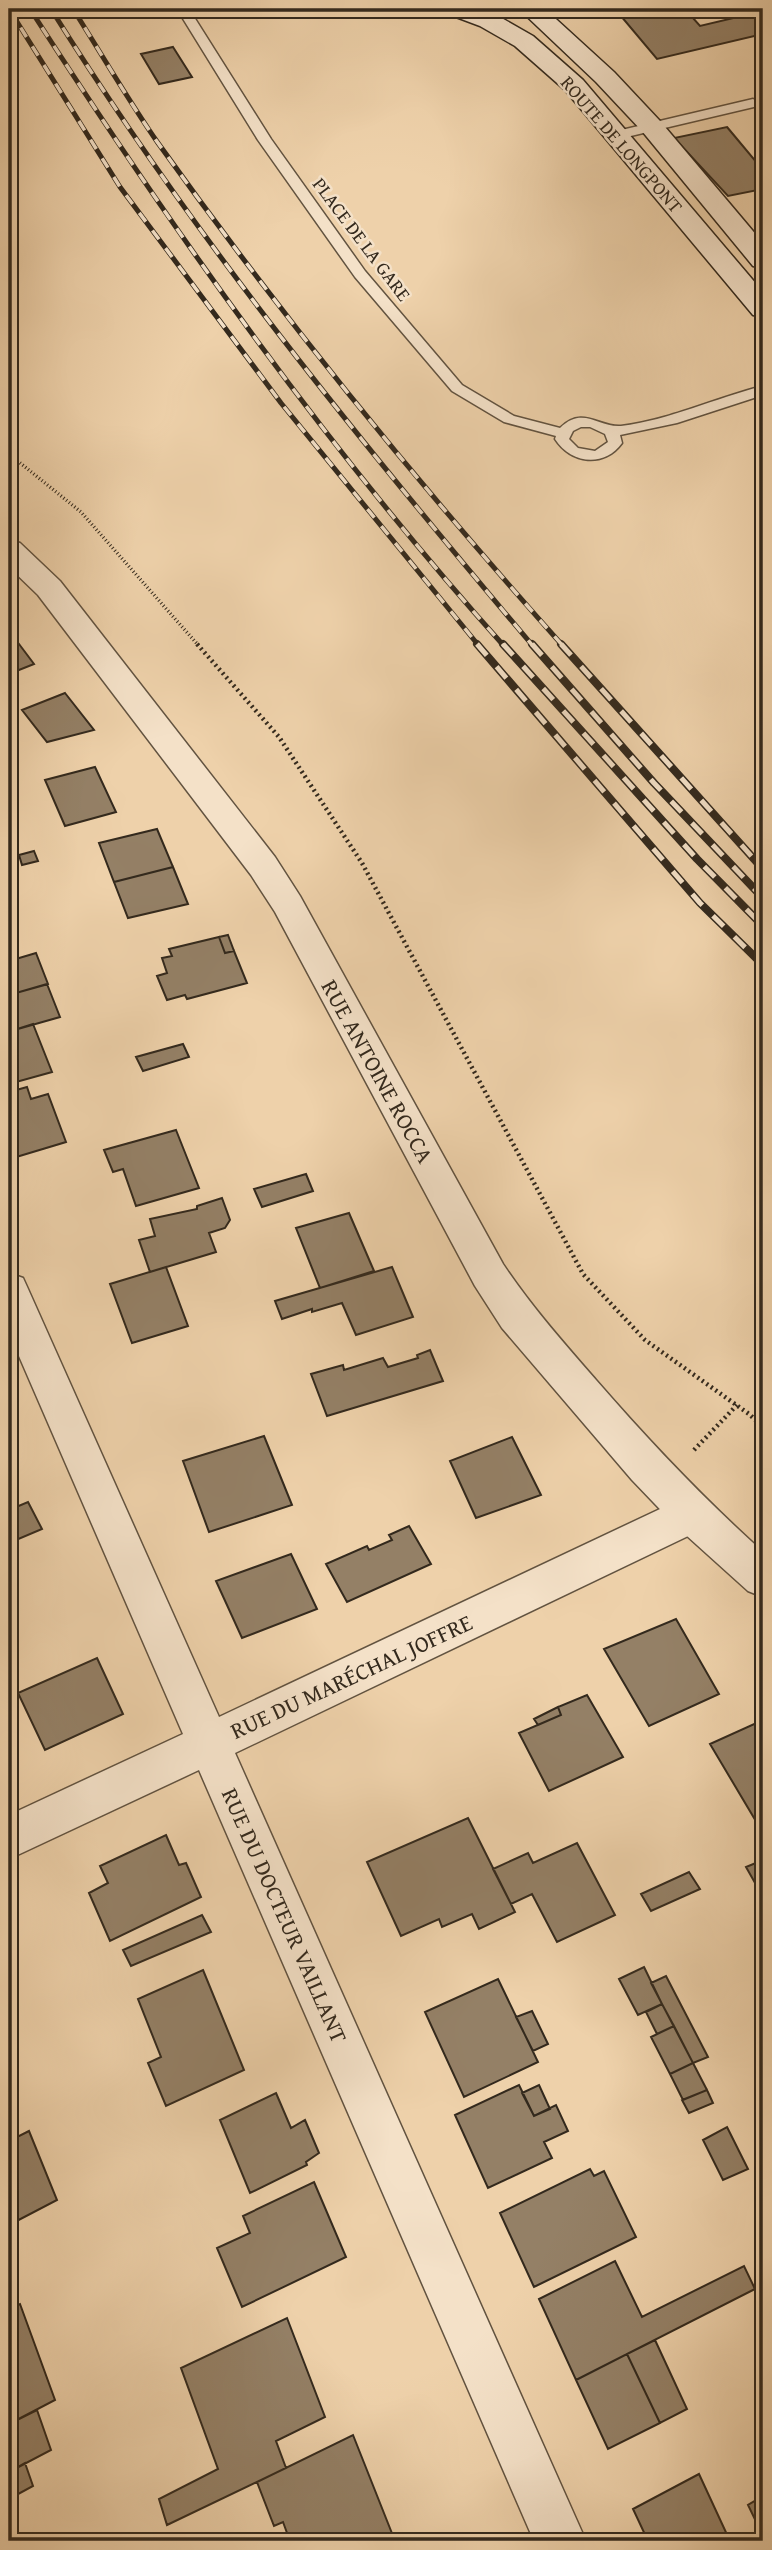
<svg xmlns="http://www.w3.org/2000/svg" width="772" height="2550" font-family="'Gentium Book Plus',serif">
<rect width="100%" height="100%" fill="#eed1aa"/>
<filter id="stains"><feTurbulence type="fractalNoise" baseFrequency=".00286" numOctaves="4"/><feColorMatrix values="0 0 0 0 .2 0 0 0 0 .09 0 0 0 0 .02 0 0 0 .5 -.17"/></filter>
<radialGradient id="worn" r=".72"><stop offset=".6" stop-color="#630" stop-opacity="0"/><stop offset="1" stop-color="#630" stop-opacity=".3"/></radialGradient>
<!-- building -->
<path fill="#948066" stroke="#33291d" stroke-width="2" d="M615,9H685L700,26L763,11V34L657,59Z
M173,47L192,77L159,84L141,54Z
M727,127L763,170V189L728,196L674,138Z
M13,636L34,664L9,674V637Z
M65,693L94,730L47,742L22,710Z
M95,767L116,812L65,826L45,780Z
M157,829L173,867L114,882L99,843Z
M34,851L38,861L22,865L19,855Z
M173,867L188,904L128,918L114,882Z
M228,935L234,951L225,953L219,937Z
M219,937L225,953L234,951L247,983L187,999L185,995L167,1000L157,976L167,973L162,958L172,956L169,949Z
M36,953L48,984L9,995V961Z
M47,984L60,1017L11,1031L9,995Z
M33,1024L52,1072L9,1084V1028L11,1031Z
M183,1044L189,1057L143,1071L136,1057Z
M27,1087L31,1099L48,1094L66,1142L13,1158L9,1147V1092Z
M176,1130L199,1188L136,1206L123,1169L113,1172L104,1150Z
M306,1174L313,1191L262,1207L254,1189Z
M222,1198L230,1220L225,1228L209,1233L216,1252L150,1272L139,1240L155,1236L150,1219L197,1209V1206Z
M349,1213L374,1271L320,1288L296,1228Z
M166,1267L188,1326L132,1343L110,1284Z
M392,1267L413,1317L356,1335L342,1303L312,1312V1309L282,1319L275,1301Z
M430,1350L443,1381L327,1416L311,1374L343,1365L344,1370L383,1358L388,1367L418,1358L417,1355Z
M264,1436L292,1505L209,1532L183,1461Z
M512,1437L541,1495L476,1518L450,1461Z
M28,1502L42,1529L9,1543V1510Z
M409,1526L431,1564L347,1602L326,1564L367,1546L369,1550L392,1540L389,1535Z
M291,1554L317,1609L242,1638L216,1581Z
M676,1619L719,1694L649,1726L604,1649Z
M97,1658L123,1714L45,1750L18,1693Z
M587,1695L623,1757L549,1791L519,1733L561,1715L558,1707Z
M558,1707L561,1715L538,1725L534,1719Z
M763,1720V1833L710,1744Z
M468,1818L515,1912L479,1929L472,1914L442,1927L439,1919L401,1936L367,1862Z
M166,1835L179,1865L186,1863L201,1897L110,1941L89,1893L108,1883L100,1866Z
M577,1843L615,1915L557,1942L532,1894L511,1904L493,1869L528,1853L533,1863Z
M763,1860V1897L746,1867Z
M689,1872L700,1889L651,1911L641,1894Z
M202,1915L211,1932L131,1966L123,1950Z
M644,1967L662,2004L638,2015L619,1979Z
M203,1970L244,2070L166,2106L148,2063L161,2057L138,1999Z
M666,1976L708,2057L693,2063L651,1983Z
M498,1979L538,2062L464,2097L425,2012Z
M662,2004L674,2026L657,2034L646,2012Z
M532,2011L548,2044L533,2051L516,2017Z
M674,2026L693,2063L670,2074L651,2037Z
M693,2063L707,2090L683,2100L670,2074Z
M519,2085L534,2116L556,2105L568,2131L544,2142L552,2158L488,2188L455,2115Z
M539,2085L550,2109L534,2116L522,2093Z
M707,2090L713,2103L689,2113L682,2100Z
M276,2093L291,2128L305,2120L319,2153L306,2162L307,2165L250,2193L220,2120Z
M727,2127L748,2169L723,2180L703,2140Z
M29,2131L57,2200L9,2225V2141Z
M590,2169L594,2176L604,2171L636,2237L534,2287L500,2213Z
M314,2182L346,2257L242,2307L217,2248L250,2233L243,2216Z
M615,2261L642,2317L744,2266L755,2289L576,2380L539,2299Z
M20,2304L55,2400L9,2424V2309Z
M287,2318L325,2417L276,2441L286,2468L167,2525L159,2499L218,2469L181,2368Z
M655,2340L687,2409L660,2423L627,2354Z
M627,2354L660,2423L608,2449L576,2380Z
M37,2410L51,2450L9,2472V2424Z
M353,2435L395,2541H290L283,2522L274,2526L257,2482Z
M25,2463L33,2486L9,2499V2472Z
M699,2474L730,2541H648L633,2509Z
M763,2496V2536L748,2505Z"/>
<g fill="none" stroke-linecap="round" stroke-linejoin="round">
<defs>
<path id="service" d="M177,9H189L271,139L365,271L462,385L514,416L560,428C583,405 599,428 621,426C670,420 715,398 763,386V395L677,423L620,435L622,443C604,468 571,464 555,439L556,436L504,422L452,391L355,277L258,140ZM581,427H590L605,434L608,442L595,451L578,448L569,439L573,431Z
M753,99L759,103L758,106L618,139L612,135L613,132Z"/>
<path id="minor" d="M9,1273L23,1278L28,1289L219,1717L677,1501L692,1496L707,1501L713,1514L707,1527L235,1753L586,2541H534L199,1770L9,1859V1815L183,1734L9,1333Z"/>
<path id="tertiary" d="M9,540L20,543L60,581L275,857L300,896L503,1264C531,1306 563,1342 596,1380C649,1441 703,1498 763,1552V1597L748,1591L677,1527L632,1480L502,1328L475,1286L275,912L251,875L38,595L9,567Z"/>
<path id="secondary" d="M445,9H479L498,16L533,36L583,80L763,292V317L753,315L565,90L515,46L480,26L448,14Z
M519,9H545L614,72L660,121L763,243V268L753,266L642,131L596,82Z"/>
</defs>
<!-- service casing -->
<use href="#service" stroke="#625340" stroke-width="3"/>
<!-- minor casing -->
<use href="#minor" stroke="#625340" stroke-width="3"/>
<!-- tertiary casing -->
<use href="#tertiary" stroke="#625340" stroke-width="3"/>
<!-- secondary casing -->
<use href="#secondary" stroke="#33291d" stroke-width="3"/>
<!-- path-far1 -->
<path stroke="#33291d" stroke-width="3.5" stroke-dasharray="1 2.5" stroke-linecap="butt" d="M9,454L81,512L199,646"/>
<!-- path -->
<path stroke="#33291d" stroke-width="4.5" stroke-dasharray="2 3.5" stroke-linecap="butt" d="M197,644L279,737L362,863L583,1274L645,1340L749,1414L763,1427
M694,1450L737,1405"/>
<!-- service -->
<use href="#service" fill="#f4e1c8" fill-rule="evenodd"/>
<!-- minor -->
<use href="#minor" fill="#f4e1c8" fill-rule="evenodd"/>
<!-- tertiary -->
<use href="#tertiary" fill="#f4e1c8" fill-rule="evenodd"/>
<!-- secondary -->
<use href="#secondary" fill="#f4e1c8" fill-rule="evenodd"/>
<defs>
<path id="rail-far1" d="M9,9L120,187L281,403L479,646
M30,9C173,231 327,449 504,646
M51,9C192,235 361,443 533,646
M73,9C101,53 128,100 158,143C283,318 419,485 563,646"/>
<path id="rail" d="M477,644L700,903L763,965
M503,644L697,859L763,926
M532,644L654,783L763,898
M561,644L763,869"/>
</defs>
<!-- rail-far1 casing -->
<use href="#rail-far1" stroke="#33291d" stroke-width="5"/>
<!-- rail casing -->
<use href="#rail" stroke="#33291d" stroke-width="8"/>
<!-- rail-far1 -->
<use href="#rail-far1" stroke="#f4e1c8" stroke-width="3.5" stroke-dasharray="11" stroke-linecap="butt"/>
<!-- rail -->
<use href="#rail" stroke="#f4e1c8" stroke-width="5" stroke-dasharray="15" stroke-linecap="butt"/>
</g>
<g text-anchor="middle" dominant-baseline="central" stroke-width="5" stroke-linejoin="round" paint-order="stroke">
<!-- far-street labels -->
<g font-size="19" fill="#33291d" stroke="#f4e1c8">
<text transform="translate(622 144) rotate(49)">ROUTE DE LONGPONT</text>
<text transform="translate(362 239) rotate(53)">PLACE DE LA GARE</text>
</g>
<!-- street labels -->
<g font-size="23" fill="#33291d" stroke="#f4e1c8">
<text transform="translate(378 1071) rotate(61)">RUE ANTOINE ROCCA</text>
<text transform="translate(351 1676) rotate(-25)">RUE DU MARÉCHAL JOFFRE</text>
<text transform="translate(285 1915) rotate(66)">RUE DU DOCTEUR VAILLANT</text>
</g>
</g>
<!-- margin -->
<rect width="772" height="2550" fill="none" stroke="#eed1aa" stroke-width="35"/>
<rect x="10" y="10" width="751" height="2529" fill="none" stroke="#33291d" stroke-width="3.5"/>
<rect x="18" y="18" width="737" height="2515" fill="none" stroke="#33291d" stroke-width="2"/>
<rect width="100%" height="100%" filter="url(#stains)"/>
<rect width="100%" height="100%" fill="url(#worn)"/>
</svg>
